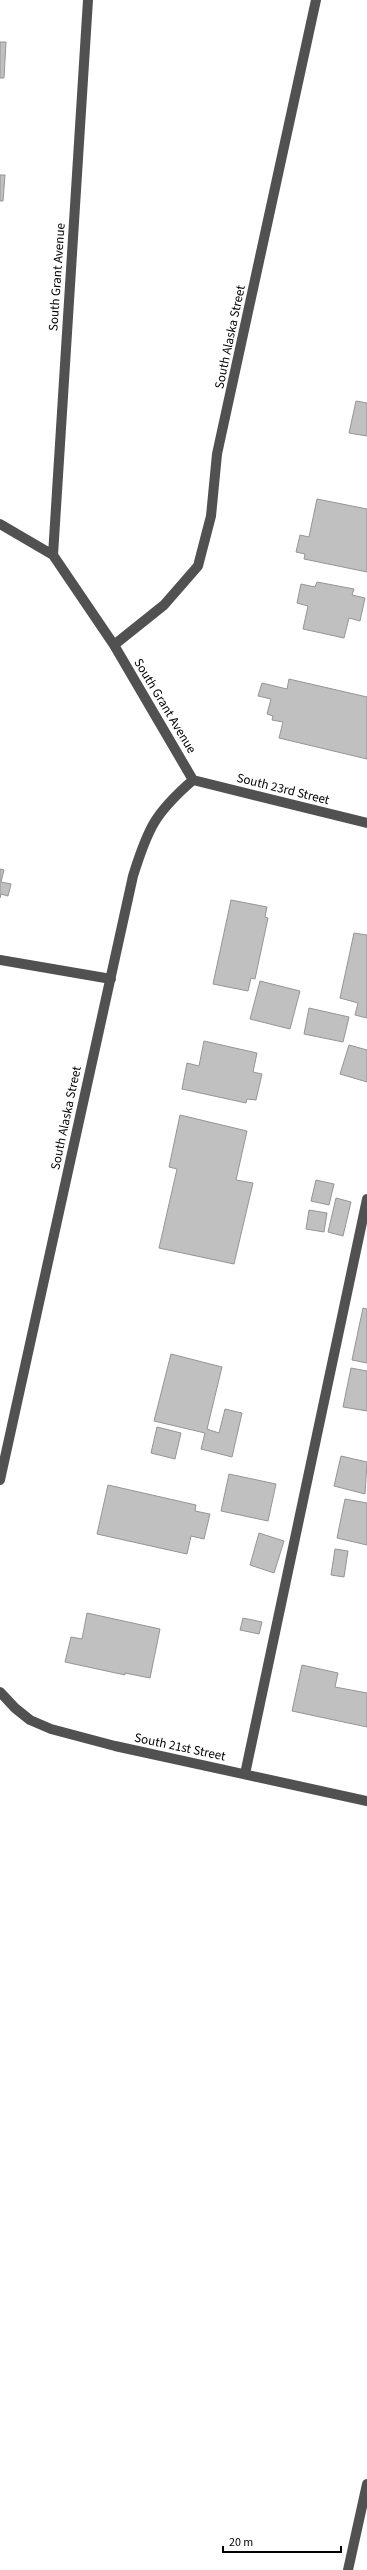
<svg xmlns="http://www.w3.org/2000/svg" width="367" height="2570" font-family="'Source Sans 3',sans-serif">
<rect width="100%" height="100%" fill="#fff"/>
<!-- building -->
<path fill="#c0c0c0" stroke="#959595" d="M0,42H6L4,78H0Z
M0,175H5L3,201H0Z
M356,401L367,403V436L349,433Z
M317,499L367,509V572L304,559L305,554L296,552L300,535L309,537Z
M317,582L354,589L352,595L365,598L360,621L349,618L344,638L303,629L308,606L297,603L301,584L315,587Z
M289,679L367,697V759L279,738L283,722L272,720L273,716L267,714L271,699L258,696L262,683L287,689Z
M0,869L4,870L1,882L11,884L8,896L1,894L0,898Z
M231,900L267,907L265,917L268,918L255,979L251,978L248,991L213,984Z
M354,933L367,935V1018L355,1015L358,1003L340,998Z
M260,981L300,991L290,1029L250,1019Z
M309,1008L349,1017L343,1042L304,1034Z
M204,1041L257,1053L253,1072L262,1074L256,1100L247,1099L246,1103L182,1089L187,1063L199,1066Z
M349,1045L367,1050V1082L340,1074Z
M180,1115L247,1131L236,1180L253,1183L234,1264L159,1248L177,1169L169,1167Z
M316,1180L334,1184L329,1205L311,1201Z
M336,1198L351,1202L343,1236L328,1232Z
M309,1210L327,1213L324,1232L306,1229Z
M363,1308L367,1309V1363L352,1360Z
M171,1354L222,1367L207,1429L219,1433L225,1409L242,1413L232,1457L201,1449L205,1433L154,1421Z
M351,1368L367,1371V1411L343,1407Z
M157,1427L181,1433L175,1459L151,1453Z
M341,1456L367,1462L365,1494L334,1486Z
M229,1474L276,1484L268,1521L221,1511Z
M108,1485L196,1505L195,1511L210,1514L204,1539L191,1536L187,1554L97,1534Z
M345,1499L367,1503V1545L337,1538Z
M259,1533L284,1541L274,1573L250,1565Z
M335,1549L348,1551L344,1577L331,1575Z
M87,1613L160,1629L150,1678L125,1673V1675L65,1662L71,1637L82,1639Z
M243,1618L262,1622L259,1634L240,1630Z
M302,1665L338,1673L335,1687L367,1693V1727L292,1711Z"/>
<g fill="none" stroke-linecap="round" stroke-linejoin="round">
<!-- minor -->
<path stroke="#515151" stroke-width="10" d="M0,524L53,555L114,645L193,780
M53,555L88,0
M114,645L164,605L198,566L211,516L217,454L316,0
M193,780L367,823
M0,960L111,979
M0,1480L133,876C148,828 155,813 193,780
M0,1692L15,1708L30,1720L51,1729L115,1746L367,1801
M245,1774L367,1199
M348,2570L367,2484"/>
</g>
<g text-anchor="middle" dominant-baseline="central" stroke-width="3" stroke-linejoin="round" paint-order="stroke">
<!-- street labels -->
<g font-size="13" fill="#000" stroke="#fff">
<text transform="translate(57 277) rotate(-86)">South Grant Avenue</text>
<text transform="translate(230 337) rotate(-78)">South Alaska Street</text>
<text transform="translate(165 706) rotate(59)">South Grant Avenue</text>
<text transform="translate(283 789) rotate(14)">South 23rd Street</text>
<text transform="translate(66 1118) rotate(-78)">South Alaska Street</text>
<text transform="translate(180 1747) rotate(12)">South 21st Street</text>
</g>
</g>
<!-- scale -->
<path d="M223 2546v6h118v-6" fill="none" stroke="#000000" stroke-width="2"/>
<text x="229" y="2546" font-size="12" fill="#000000" stroke="#ffffff" stroke-width="3" paint-order="stroke">20 m</text>
</svg>
